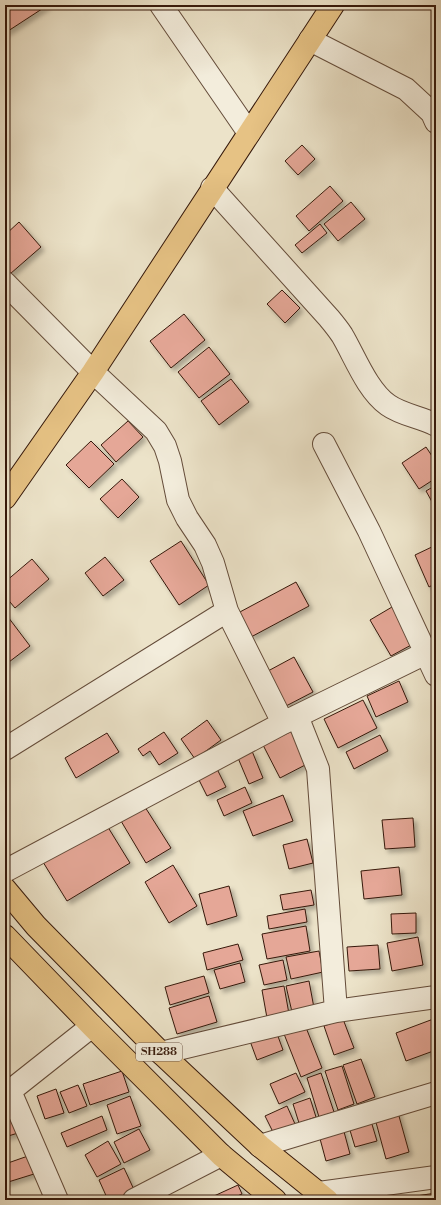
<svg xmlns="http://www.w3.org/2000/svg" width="441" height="1205" font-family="'Libre Bodoni',serif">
<defs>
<filter id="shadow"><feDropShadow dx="3.5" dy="3.5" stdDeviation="2" flood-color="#0004"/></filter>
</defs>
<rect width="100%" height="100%" fill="#ece3c9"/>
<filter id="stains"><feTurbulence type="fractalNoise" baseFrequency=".005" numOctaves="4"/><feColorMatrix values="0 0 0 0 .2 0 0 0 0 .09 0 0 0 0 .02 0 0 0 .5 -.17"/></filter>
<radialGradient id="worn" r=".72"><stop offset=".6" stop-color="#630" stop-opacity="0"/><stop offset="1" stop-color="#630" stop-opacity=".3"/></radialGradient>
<!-- building -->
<path fill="#e5a797" stroke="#36190b" filter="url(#shadow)" d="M5,5H48L5,33Z
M302,145L315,159L298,175L285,161Z
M330,186L343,201L309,231L296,216Z
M351,202L365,219L338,241L324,224Z
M19,222L41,247L10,274L5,268V235Z
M320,224L327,233L302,253L295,245Z
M282,290L300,308L285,323L267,304Z
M184,314L205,340L171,368L150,341Z
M209,347L230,374L199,398L178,372Z
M231,379L249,402L219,425L201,401Z
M128,421L143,437L116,462L101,445Z
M91,441L114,464L89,488L66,465Z
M426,447L436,462V478L419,489L402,463Z
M122,479L139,497L118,518L100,499Z
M436,485V509L426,491Z
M181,541L209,585L179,605L150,561Z
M436,545V583L429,587L415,555Z
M105,557L124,580L103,596L85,573Z
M32,559L49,579L15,608L5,596V582Z
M296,582L309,606L251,637L238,613Z
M436,591V603L432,593Z
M392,607L413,644L391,656L370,620Z
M5,613L30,646L5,665Z
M294,657L313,692L286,706L268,671Z
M399,681L408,702L376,717L367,696Z
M363,700L377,728L338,748L324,719Z
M207,720L221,740L195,759L181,739Z
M292,731L309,763L280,778L263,745Z
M164,732L178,753L159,765L150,751L143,756L138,749Z
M107,733L119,752L76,778L65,758Z
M380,735L388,751L354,769L346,752Z
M252,751L263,778L249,784L238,758Z
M216,767L226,787L207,796L197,776Z
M245,787L252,803L224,816L217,800Z
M283,795L293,821L253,836L243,811Z
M145,807L171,848L146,863L121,821Z
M413,818L415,847L385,849L382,820Z
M106,824L130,863L67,901L43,862Z
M307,839L313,863L289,869L283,845Z
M173,865L197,906L169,923L145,882Z
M399,867L402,895L364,899L361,871Z
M229,886L237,916L207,925L199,894Z
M311,890L314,905L283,910L280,895Z
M305,909L307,922L269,929L267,916Z
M416,913V933L392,934L391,914Z
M306,926L310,951L267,959L262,934Z
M418,937L423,965L392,971L387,943Z
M238,944L243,960L207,970L203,953Z
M378,945L380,969L349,971L347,947Z
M319,951L323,972L291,979L286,957Z
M283,960L287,980L264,985L259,965Z
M240,963L245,982L220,989L214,970Z
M204,976L209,993L170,1005L165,987Z
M309,981L314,1008L292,1012L286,986Z
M284,986L289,1014L267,1018L262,990Z
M209,996L217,1022L177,1034L169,1008Z
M436,1018V1050L406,1061L396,1033Z
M343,1019L354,1048L334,1055L324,1026Z
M305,1025L322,1068L301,1077L284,1034Z
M276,1031L283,1050L257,1060L250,1041Z
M361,1059L375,1097L357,1104L343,1065Z
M342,1066L354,1104L338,1110L325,1071Z
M122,1071L129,1092L90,1105L83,1084Z
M296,1073L305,1092L279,1104L270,1084Z
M321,1073L334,1112L319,1117L307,1078Z
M78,1085L87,1106L69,1113L60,1092Z
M56,1089L64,1113L45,1119L37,1096Z
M130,1096L141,1126L117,1134L107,1105Z
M310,1098L316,1117L299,1123L293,1104Z
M5,1106L18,1133L5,1137Z
M287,1106L295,1124L274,1134L265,1116Z
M397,1109L409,1152L386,1159L374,1115Z
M102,1116L107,1130L67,1147L61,1133Z
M371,1121L377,1141L355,1147L349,1127Z
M343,1128L350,1154L326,1161L319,1135Z
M139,1129L150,1150L124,1163L114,1142Z
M108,1141L121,1164L97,1177L85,1155Z
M28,1156L34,1174L5,1183V1164Z
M124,1168L136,1194L123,1200H108L99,1180Z
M238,1185L242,1194L228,1200H216L214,1196Z
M436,1193V1200H396V1199Z
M44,1196L45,1200H32Z"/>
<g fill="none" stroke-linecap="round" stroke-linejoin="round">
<defs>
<path id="minor" d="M161,5L249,133
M310,40L406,89L432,113L436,122
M212,188L329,318C334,324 338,329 342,335C355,357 367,390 388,405C402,415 421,417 436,425
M5,283L93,372L156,431L165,446L170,461L178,500L187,518L205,545L213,563L227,611L283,723
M324,444L369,531L436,675
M297,716L318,769L336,1011
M5,749L227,611
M5,871L283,723L436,648
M161,1053L336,1011L436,997
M10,1091L57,1200
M5,1093L10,1091L92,1026
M260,1146L436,1093
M319,1193L436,1177
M134,1200L221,1155"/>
<path id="major" d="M5,498L93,372L333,5
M5,889L36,926L161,1053L260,1146L327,1200
M5,936L92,1026L221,1155L275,1200"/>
</defs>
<!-- minor casing -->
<use href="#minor" stroke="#644c3a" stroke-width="24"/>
<!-- major casing -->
<use href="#major" stroke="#36190b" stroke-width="24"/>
<!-- minor -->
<use href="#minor" stroke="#f3eddc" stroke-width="22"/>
<!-- major -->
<use href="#major" stroke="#e6c284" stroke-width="22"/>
</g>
<g text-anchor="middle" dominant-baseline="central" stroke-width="3" stroke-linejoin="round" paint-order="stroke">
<!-- shield labels -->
<rect fill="#f3eddc" stroke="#6f594a" stroke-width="1" x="136" y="1043" width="46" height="18" rx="3"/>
<g font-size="11" font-weight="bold" fill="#36190b">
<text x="159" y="1052">SH288</text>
</g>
</g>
<!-- margin -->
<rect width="441" height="1205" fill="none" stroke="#ece3c9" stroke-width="20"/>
<rect x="6" y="6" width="429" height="1193" fill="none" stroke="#36190b" stroke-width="2"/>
<rect x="10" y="10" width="421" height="1185" fill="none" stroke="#36190b"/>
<rect width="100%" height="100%" filter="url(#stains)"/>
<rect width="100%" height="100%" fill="url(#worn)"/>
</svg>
